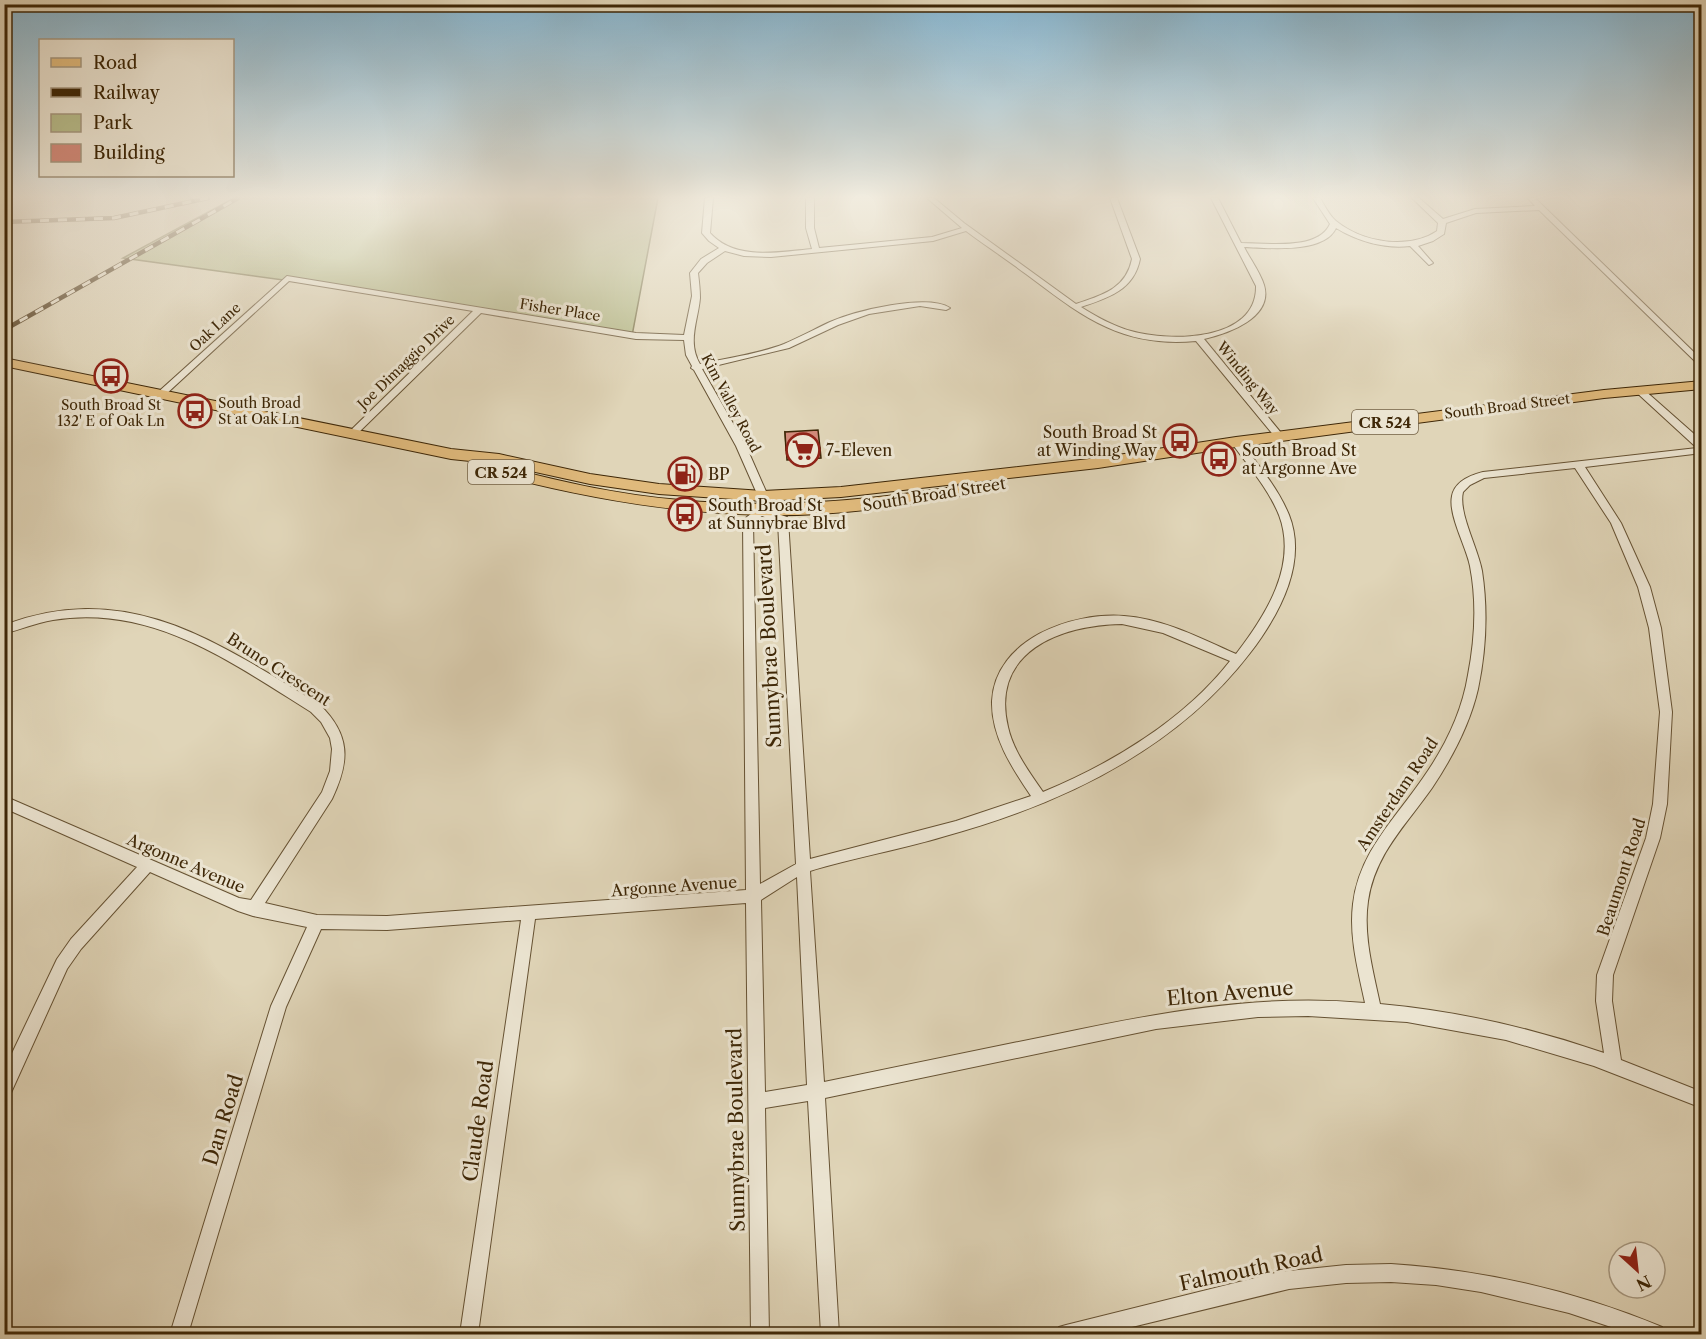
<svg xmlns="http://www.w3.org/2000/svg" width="1706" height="1339" font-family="'Libre Caslon Text',serif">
<rect width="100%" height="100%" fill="#e0d5b8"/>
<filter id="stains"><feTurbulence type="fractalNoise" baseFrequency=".00333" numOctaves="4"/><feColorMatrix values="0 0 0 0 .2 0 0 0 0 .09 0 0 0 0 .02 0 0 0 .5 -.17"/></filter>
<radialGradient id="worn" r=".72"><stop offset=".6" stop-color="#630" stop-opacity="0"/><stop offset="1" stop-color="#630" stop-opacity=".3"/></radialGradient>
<!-- green -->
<path fill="#b7bc8b" stroke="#7a7249" stroke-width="1.5" d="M234,198H658L632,336L342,288L123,258Z"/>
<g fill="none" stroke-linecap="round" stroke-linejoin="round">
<defs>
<path id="minor" d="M705,198H713L710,233C735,261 778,252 812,249L806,228V198H814V228L819,248L932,237L962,228L927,198H934L964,223L1076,304C1102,295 1126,289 1132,259L1110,198H1117L1140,259C1134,290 1108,298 1081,307C1097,317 1113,326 1131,331C1169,342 1257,342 1256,286L1211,198H1218L1241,243C1267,243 1318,251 1330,224L1313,198H1320C1325,206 1329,215 1336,221C1363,243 1409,250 1437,231L1438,223L1412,198H1419L1443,219L1475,209L1535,206L1528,198H1535L1702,360V368L1539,210L1476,213L1446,223L1444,234L1433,241L1418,246L1433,263L1429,265L1410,246C1384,249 1357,241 1336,228C1324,254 1268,248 1244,247C1250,259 1260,272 1264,285C1274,318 1227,334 1204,339L1282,434L1284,436L1279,439L1276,438L1196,341C1121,348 1082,316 1026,274C1006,259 986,246 966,231L933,241L771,257L744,256L725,251L707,263L698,273C699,281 700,290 700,298C698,321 687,342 700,364C727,358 758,354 784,344C800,337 815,329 830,322C855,311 927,293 950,308L946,310L920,306L869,314L838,325L789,348L702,369L746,446L768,496L766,510L787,517L788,520L810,859L956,821L1031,796C1012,768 991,736 992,701C995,639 1072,612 1124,616C1164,619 1200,638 1236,654C1266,615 1298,565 1279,515C1268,488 1248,466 1231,442L1233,440H1239C1257,463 1278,488 1289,515C1308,563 1279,615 1250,653C1175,751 1060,805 942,837C898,850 853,858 810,871L824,1082C898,1067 973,1051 1048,1036C1152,1014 1257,993 1365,1003C1358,970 1349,937 1353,904C1359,852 1395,819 1423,778C1445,747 1462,712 1468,675C1475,639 1477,602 1470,566C1466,546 1448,515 1452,496C1455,481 1471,475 1483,472L1697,448L1636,392L1634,390L1639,387L1642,388L1702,441V453L1585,467L1621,523L1650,587L1661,628L1672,712L1667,804L1660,838L1613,975L1612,1001L1621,1060L1702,1092V1108L1594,1066L1506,1040L1407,1022L1308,1016L1258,1017L1156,1029L825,1098L839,1334H821L808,1101L765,1108L769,1334H751L746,903L535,919L478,1334H460L521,920L387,930L321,929L286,1007L188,1334H170L271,1006L307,927L253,916L238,911L150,872L81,949L67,969L10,1095L4,1097V1070L57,959L71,939L137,867L4,808V796L239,898L251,900L322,792L330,771L332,749L330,738L321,722L311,712C231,662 152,604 53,620C36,623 21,629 4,634V625C129,578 218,643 319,704C351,735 350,761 332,799L265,903L317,915L387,916L746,890L743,520L756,510L758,496L736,446L694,370L691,368L692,366L686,355L684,340L636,339L481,313L355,436L352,437L347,434L349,432L473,311L289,281L164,396L161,397L156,394L287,276L636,333L684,335L692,296L690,273L701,259L719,248L709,241L702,233ZM1575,468L1611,523L1638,587L1649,628L1660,712L1653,804L1646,838L1597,975L1596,1001L1604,1053C1532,1028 1457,1011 1380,1004C1373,971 1363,935 1368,901C1375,854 1406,825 1432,788C1452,758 1470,724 1478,689C1486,651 1488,610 1482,571C1478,548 1458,513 1463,492L1470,485L1484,478ZM762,516L778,522L796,864L760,884L753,522ZM1122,624L1163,633L1230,661C1184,720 1111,764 1043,792C1029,772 1013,750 1008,727C990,651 1061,625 1122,624ZM797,877L807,1085L765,1092L761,900Z
M1391,1264C1485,1270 1575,1291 1662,1327L1664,1334H1632L1569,1313L1481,1292L1436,1285L1391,1282L1346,1283L1289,1289L1103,1334H1057L1059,1327L1066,1325L1279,1272L1346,1265Z"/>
<path id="primary" d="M4,358L451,449L499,454L590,474L659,484L763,491L841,487L1098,458L1236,437L1604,390L1702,381V389L1604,398L1236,447L1098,468L841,497L763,501L659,494L590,484L499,464L451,459L4,366Z
M492,464C554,480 616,495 680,500C785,510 886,499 989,481L997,486L989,491C926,502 863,513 798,515C692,517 590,500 487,472L485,469L487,466Z"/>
</defs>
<!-- minor casing -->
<use href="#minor" stroke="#665233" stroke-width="2"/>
<!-- primary casing -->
<use href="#primary" stroke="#3e2707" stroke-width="2"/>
<!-- minor -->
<use href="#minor" fill="#ebe4d1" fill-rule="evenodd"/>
<!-- primary -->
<use href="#primary" fill="#e0ba7c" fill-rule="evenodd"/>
<defs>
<path id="rail" d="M4,222L114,218L208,198
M4,330L238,198"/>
</defs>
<!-- rail casing -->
<use href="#rail" stroke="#3e2707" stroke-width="4.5"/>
<!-- rail -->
<use href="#rail" stroke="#ebe4d1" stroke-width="3" stroke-dasharray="9" stroke-linecap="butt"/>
</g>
<!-- wall -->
<path fill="#b5786a" stroke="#3e2707" stroke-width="1.5" d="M785,432L820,448L821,458L787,460Z"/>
<!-- building -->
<path fill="#d28b7b" stroke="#3e2707" stroke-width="1.5" d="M818,430L820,448L786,450L785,432Z"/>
<!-- sky -->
<linearGradient id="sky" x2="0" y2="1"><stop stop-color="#86b6d1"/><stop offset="0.51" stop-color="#f1ecdf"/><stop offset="1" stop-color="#f1ecdf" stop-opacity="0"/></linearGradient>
<rect width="1706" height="386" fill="url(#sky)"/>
<!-- icons -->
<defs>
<symbol id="bus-ring" viewBox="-11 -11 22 22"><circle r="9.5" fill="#ebe4d1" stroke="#8f2418" stroke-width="1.5"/><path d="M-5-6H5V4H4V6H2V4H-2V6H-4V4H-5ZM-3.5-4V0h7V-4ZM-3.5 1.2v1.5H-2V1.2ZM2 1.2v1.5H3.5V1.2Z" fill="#8f2418"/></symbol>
<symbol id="supermarket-ring" viewBox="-11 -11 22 22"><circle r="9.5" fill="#ebe4d1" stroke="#8f2418" stroke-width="1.5"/><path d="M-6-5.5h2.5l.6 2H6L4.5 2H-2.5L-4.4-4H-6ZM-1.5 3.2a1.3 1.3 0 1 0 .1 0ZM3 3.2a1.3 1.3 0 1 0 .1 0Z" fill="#8f2418"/></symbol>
<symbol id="fuel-ring" viewBox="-11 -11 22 22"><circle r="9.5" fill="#ebe4d1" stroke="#8f2418" stroke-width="1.5"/><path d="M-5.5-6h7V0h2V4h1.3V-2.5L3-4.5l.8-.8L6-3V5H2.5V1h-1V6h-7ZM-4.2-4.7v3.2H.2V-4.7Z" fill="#8f2418"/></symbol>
</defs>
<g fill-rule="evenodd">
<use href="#bus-ring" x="92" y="357" width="38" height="38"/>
<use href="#bus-ring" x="176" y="392" width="38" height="38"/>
<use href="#bus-ring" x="1161" y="422" width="38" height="38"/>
<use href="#supermarket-ring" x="784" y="431" width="38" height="38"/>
<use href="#bus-ring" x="1200" y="440" width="38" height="38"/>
<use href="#fuel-ring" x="666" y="455" width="38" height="38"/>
<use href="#bus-ring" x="666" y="495" width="38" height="38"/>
</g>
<g text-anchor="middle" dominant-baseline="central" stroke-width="6" stroke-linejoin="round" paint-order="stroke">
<!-- far-street labels -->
<g font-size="14" fill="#3e2707" stroke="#ebe4d1">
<text transform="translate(560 310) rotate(9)">Fisher Place</text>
<text transform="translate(215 327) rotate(-43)">Oak Lane</text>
<text transform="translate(406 362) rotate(-44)">Joe Dimaggio Drive</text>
<text transform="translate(1248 378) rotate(51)">Winding Way</text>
<text transform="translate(731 403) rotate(62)">Kim Valley Road</text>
<text transform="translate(1507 406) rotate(-7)">South Broad Street</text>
</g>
<!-- far-poi labels -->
<g font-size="14" fill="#3e2707" stroke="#ebe4d1" text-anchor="start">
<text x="218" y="403">South Broad<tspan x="218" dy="16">St at Oak Ln</tspan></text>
<text x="111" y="405" text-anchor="middle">South Broad St<tspan x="111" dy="16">132' E of Oak Ln</tspan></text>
</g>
<!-- shield labels -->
<g fill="#ebe4d1" stroke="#726044" stroke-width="1.5">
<rect x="1352" y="410" width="66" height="24" rx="4.5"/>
<rect x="468" y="460" width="66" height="24" rx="4.5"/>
</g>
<g font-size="15" font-weight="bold" fill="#3e2707">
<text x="1385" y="422">CR 524</text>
<text x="501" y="472">CR 524</text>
</g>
<!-- poi labels -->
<g font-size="16" fill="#3e2707" stroke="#ebe4d1" text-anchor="start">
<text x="1157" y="432" text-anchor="end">South Broad St<tspan x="1157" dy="18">at Winding Way</tspan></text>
<text x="826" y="450">7-Eleven</text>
<text x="1242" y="450">South Broad St<tspan x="1242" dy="18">at Argonne Ave</tspan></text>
<text x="708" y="474">BP</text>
<text x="708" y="505">South Broad St<tspan x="708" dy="18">at Sunnybrae Blvd</tspan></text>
</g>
<!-- street labels -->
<g font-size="16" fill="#3e2707" stroke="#ebe4d1">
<text transform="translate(934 494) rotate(-9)">South Broad Street</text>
<text transform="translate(279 669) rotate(33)">Bruno Crescent</text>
<text transform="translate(1397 794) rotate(-56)">Amsterdam Road</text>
<text transform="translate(186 863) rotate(23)">Argonne Avenue</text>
<text transform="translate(1621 877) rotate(-72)">Beaumont Road</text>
<text transform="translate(674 886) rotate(-4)">Argonne Avenue</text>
</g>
<!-- near-street labels -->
<g font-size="20" fill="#3e2707" stroke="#ebe4d1">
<text transform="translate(769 646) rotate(-93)">Sunnybrae Boulevard</text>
<text transform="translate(1230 993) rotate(-5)">Elton Avenue</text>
<text transform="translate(223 1120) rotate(-73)">Dan Road</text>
<text transform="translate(478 1121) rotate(-82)">Claude Road</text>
<text transform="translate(736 1130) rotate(-91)">Sunnybrae Boulevard</text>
<text transform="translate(1251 1269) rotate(-12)">Falmouth Road</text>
</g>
</g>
<!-- margin -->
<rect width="1706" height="1339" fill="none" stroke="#e0d5b8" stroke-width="24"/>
<rect x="6" y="6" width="1694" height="1327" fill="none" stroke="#3e2707" stroke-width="3"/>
<rect x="12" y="12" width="1682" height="1315" fill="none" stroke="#3e2707" stroke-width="1.5"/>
<!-- legend -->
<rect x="39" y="39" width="195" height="138" fill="#ebe4d1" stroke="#a69880" stroke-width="1.5"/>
<rect x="51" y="58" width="30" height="9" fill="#e0ba7c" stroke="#a69880" stroke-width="1.5"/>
<text x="93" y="69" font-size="18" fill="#3e2707">Road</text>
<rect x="51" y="88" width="30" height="9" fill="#3e2707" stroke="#a69880" stroke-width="1.5"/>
<text x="93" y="99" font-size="18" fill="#3e2707">Railway</text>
<rect x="51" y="114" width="30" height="18" fill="#b7bc8b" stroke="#a69880" stroke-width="1.5"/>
<text x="93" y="129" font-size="18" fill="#3e2707">Park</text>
<rect x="51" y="144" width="30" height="18" fill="#d28b7b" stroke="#a69880" stroke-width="1.5"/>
<text x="93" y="159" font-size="18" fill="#3e2707">Building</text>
<!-- north arrow -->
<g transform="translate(1637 1270) rotate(153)"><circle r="28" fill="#ebe4d1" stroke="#a69880" stroke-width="1.5"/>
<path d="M0-4.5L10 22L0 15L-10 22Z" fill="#8f2418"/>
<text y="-9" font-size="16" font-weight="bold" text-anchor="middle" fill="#3e2707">N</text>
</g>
<rect width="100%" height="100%" filter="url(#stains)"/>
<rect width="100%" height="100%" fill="url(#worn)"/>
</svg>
